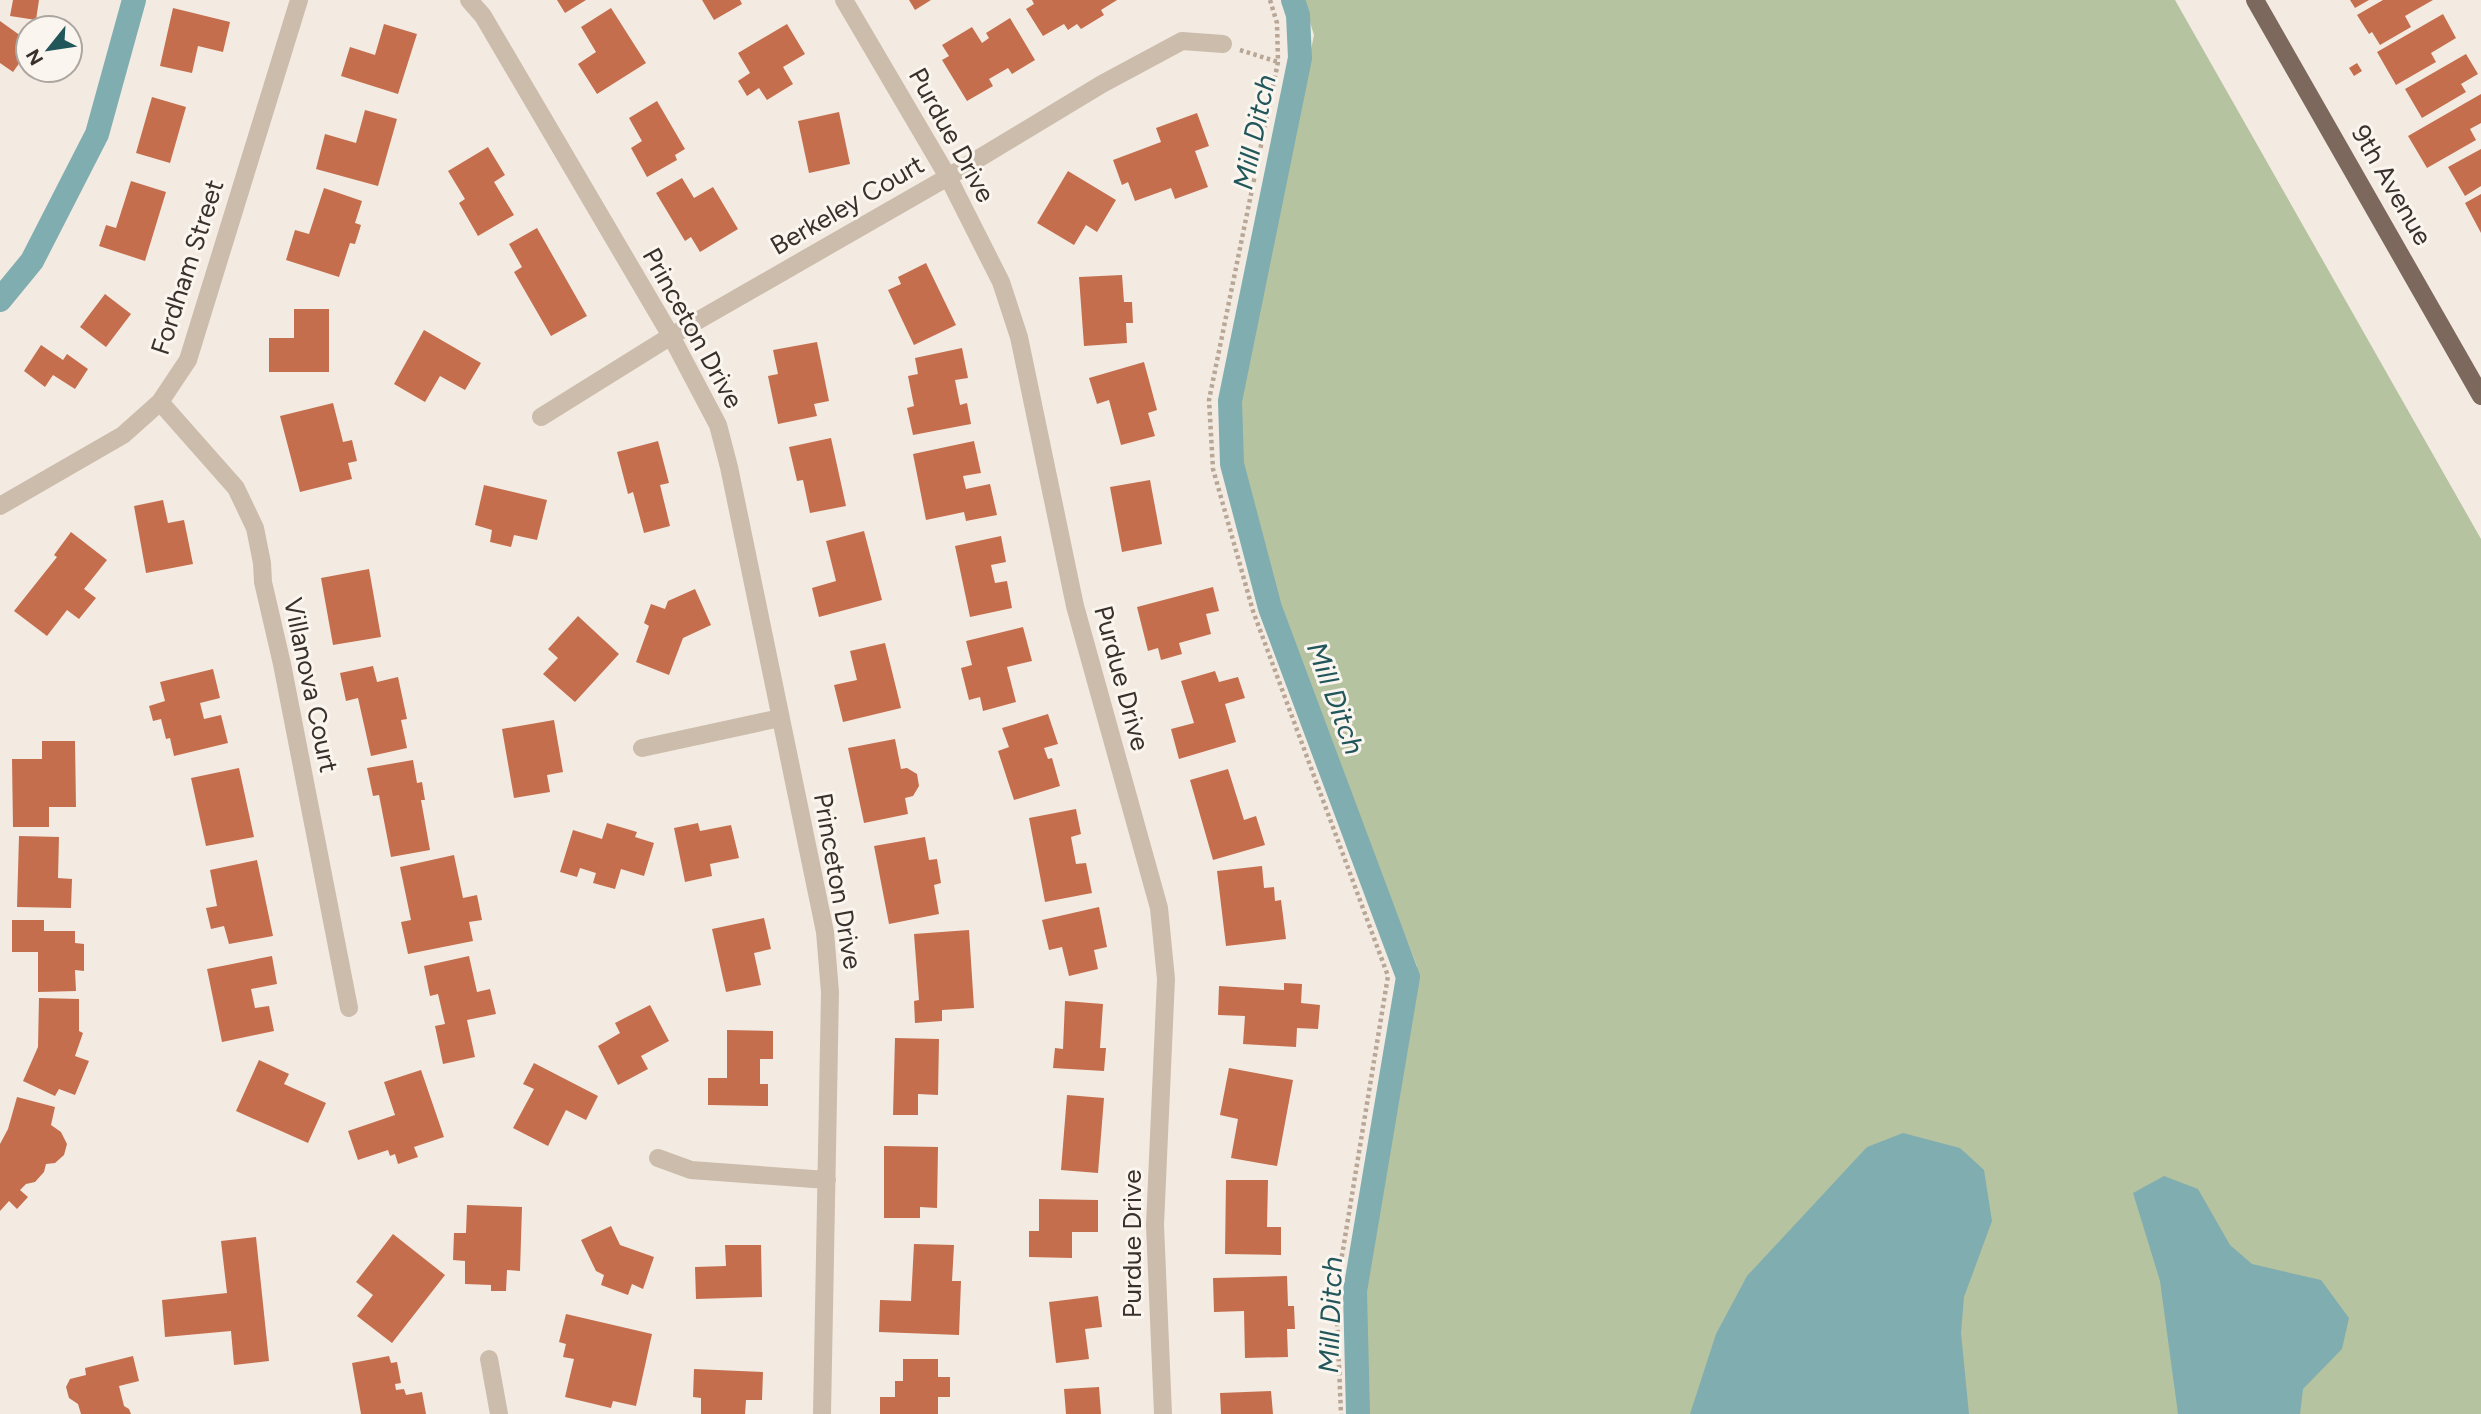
<svg xmlns="http://www.w3.org/2000/svg" width="2481" height="1414" font-family="Figtree,sans-serif">
<rect width="100%" height="100%" fill="#f3ebe1"/>
<!-- green -->
<path fill="#b6c3a0" d="M1303,0H2175L2481,539V1414H1365V1264L1417,966L1273,600L1241,463L1237,410L1314,35Z"/>
<!-- water -->
<path fill="#80adb0" d="M1903,1133L1960,1148L1984,1170L1992,1221L1964,1297L1961,1333L1969,1414H1690L1716,1334L1747,1276L1867,1147Z
M2164,1176L2198,1189L2230,1245L2252,1264L2321,1280L2349,1318L2342,1349L2303,1389L2300,1414H2178L2160,1281L2133,1193Z"/>
<g fill="none" stroke-linecap="round" stroke-linejoin="round">
<!-- canal -->
<path stroke="#80adb0" stroke-width="24" d="M1293,0L1298,15L1300,58L1230,401L1232,464L1270,608L1408,977L1355,1291L1358,1414
M0,300L32,261L97,134L134,0"/>
</g>
<!-- building -->
<path fill="#c46e4e" d="M13,0H39L36,20L10,16Z
M557,0H586L565,13Z
M702,0H740L742,4L714,20Z
M909,0H931L915,10Z
M1032,0H1117L1101,10L1104,15L1081,29L1077,24L1068,30L1064,24L1043,36L1026,9L1034,4Z
M2350,0H2369L2355,8Z
M2383,0H2433L2405,16L2411,27L2380,45L2372,32L2369,34L2357,15Z
M173,8L230,22L223,52L198,46L192,73L160,66Z
M611,8L646,63L597,94L578,64L596,52L581,27Z
M2443,14L2456,38L2431,53L2436,62L2396,85L2377,52Z
M1010,18L1035,60L1012,74L1008,68L989,79L993,86L967,101L942,60L949,56L942,45L972,27L982,43L989,38L986,33Z
M0,21L28,41V51L13,72L0,63Z
M384,24L417,34L398,94L341,76L350,47L375,55Z
M787,24L805,54L783,67L793,84L767,100L759,88L747,96L738,81L750,73L738,53Z
M2466,54L2478,74L2461,84L2466,92L2422,118L2405,89Z
M2357,63L2362,71L2354,76L2349,68Z
M2481,94V123L2470,129L2476,140L2427,168L2408,136Z
M152,97L186,107L170,163L136,153Z
M657,101L685,149L675,155L677,160L647,177L631,148L642,141L629,118Z
M365,110L397,119L378,186L316,169L325,134L356,143Z
M839,112L850,164L809,173L798,121Z
M1197,113L1209,146L1195,151L1208,187L1175,199L1171,188L1135,201L1128,182L1122,185L1113,160L1161,142L1156,128Z
M488,147L505,175L494,182L514,215L478,236L459,203L465,199L448,171Z
M2481,149V186L2465,196L2448,167Z
M1068,171L1116,200L1097,232L1086,225L1074,245L1037,223Z
M682,178L694,198L713,187L738,229L700,252L691,237L685,241L656,193Z
M131,181L166,192L145,261L99,246L106,225L116,228Z
M324,188L362,201L355,223L361,225L355,244L350,243L339,277L286,260L295,230L309,234Z
M2481,194V233L2465,203Z
M537,228L587,316L551,336L514,272L522,267L509,244Z
M926,263L956,325L914,345L888,290L901,284L898,277Z
M1122,275L1124,302H1132L1133,323H1126L1127,343L1084,346L1079,277Z
M105,294L131,314L106,347L80,327Z
M294,309H329V372H269V338H294Z
M424,330L481,363L465,390L440,376L425,402L394,384Z
M817,342L829,401L814,404L817,416L778,424L768,376L778,374L773,350Z
M41,345L63,360L67,354L88,369L75,389L53,375L45,387L24,371Z
M962,348L968,378L955,380L960,405L967,403L971,424L913,435L907,408L914,406L908,376L918,374L915,358Z
M1144,362L1157,410L1148,413L1155,436L1121,445L1109,400L1097,404L1089,378Z
M333,403L343,442L352,440L357,461L348,463L352,479L300,492L280,416Z
M831,438L846,506L810,513L803,480L797,481L789,447Z
M658,441L669,483L660,485L670,526L644,533L633,492L628,494L617,452Z
M974,441L981,473L963,476L966,489L990,484L997,515L966,521L964,512L926,520L913,454Z
M1150,480L1162,544L1122,552L1110,487Z
M484,485L547,500L537,540L514,535L511,547L490,542L492,530L475,525Z
M163,500L168,523L184,520L193,564L146,573L134,506Z
M864,531L882,600L819,617L812,588L836,581L826,541Z
M71,532L107,560L84,589L96,598L79,619L67,610L47,636L14,611L57,557L54,555Z
M1001,536L1006,562L991,565L995,583L1007,581L1012,608L970,617L955,546Z
M369,569L381,637L333,645L321,578Z
M1213,587L1219,611L1206,614L1211,634L1179,643L1182,654L1161,660L1158,648L1148,651L1137,607Z
M695,589L711,625L683,638L669,675L636,662L649,626L644,623L651,604L665,609L668,601Z
M578,616L619,654L575,702L543,674L558,658L548,649Z
M1023,627L1032,661L1007,667L1016,702L983,711L980,697L969,700L961,668L972,665L966,641Z
M885,643L901,708L843,722L834,685L857,680L850,651Z
M373,666L377,682L398,677L407,719L401,720L407,748L371,756L358,698L346,701L340,673Z
M213,669L220,698L200,703L204,719L221,715L228,743L174,756L170,738L166,739L161,719L153,721L149,706L165,701L160,682Z
M1215,671L1219,682L1238,677L1245,698L1225,704L1236,742L1179,759L1171,729L1194,723L1181,681Z
M1048,714L1058,744L1044,748L1048,759L1052,758L1060,786L1014,800L998,751L1009,747L1002,728Z
M554,720L563,772L547,775L550,792L514,798L502,729Z
M895,739L901,769L907,768L917,774L919,786L913,796L905,798L908,814L864,823L848,748Z
M42,741H75L76,807H49V827H13L12,759H42Z
M413,760L417,783L422,782L425,800H421L430,850L391,857L379,795L373,796L367,768Z
M239,768L254,837L206,846L191,778Z
M1228,769L1244,820L1256,816L1265,845L1213,860L1190,780Z
M1076,809L1081,834L1071,837L1076,864L1086,863L1092,893L1045,902L1029,818Z
M607,823L637,832L635,837L654,843L644,876L621,869L615,889L593,883L596,873L580,868L577,877L560,872L573,830L602,839Z
M698,823L700,831L731,825L739,858L710,864L712,876L685,882L674,828Z
M19,836L59,837L58,878L72,879L71,908L17,907Z
M925,837L929,860L937,859L941,883L934,885L939,914L889,924L874,846Z
M454,855L463,898L477,895L482,920L469,922L473,941L408,954L401,922L411,920L400,867Z
M257,860L273,936L229,944L224,926L211,929L206,908L217,906L210,870Z
M1262,866L1264,888L1274,887L1275,901L1281,900L1286,939L1226,946L1217,871Z
M1099,907L1107,947L1094,950L1098,969L1069,976L1062,947L1049,950L1042,920Z
M764,918L771,949L754,953L761,985L726,992L712,929Z
M12,920H44V931H75V943L84,944V971L75,970L76,991L38,992V952H12Z
M969,930L974,1008L942,1010V1021L915,1023L914,1001L919,1000L914,934Z
M272,956L277,984L251,989L255,1008L269,1006L274,1031L222,1042L207,969Z
M469,956L477,992L490,989L496,1014L467,1020L475,1057L443,1064L435,1026L445,1024L438,994L430,996L424,966Z
M1284,983L1302,984L1301,1003L1320,1005L1318,1029L1297,1028L1296,1047L1243,1044L1245,1016L1218,1015L1219,986L1284,990Z
M39,998L79,999V1031L83,1033L75,1056L89,1061L75,1095L59,1089L55,1096L23,1081L38,1047Z
M1065,1001L1103,1004L1100,1048H1106L1104,1071L1053,1068L1055,1048L1063,1049Z
M650,1005L669,1041L641,1056L648,1069L618,1085L598,1046L620,1033L615,1023Z
M727,1030L773,1031V1059H760V1084H768V1106L708,1105V1078H727Z
M895,1038L939,1039L938,1095L918,1094V1115H893Z
M259,1060L289,1074L284,1084L326,1103L308,1143L236,1111Z
M534,1063L598,1096L586,1120L566,1110L548,1146L513,1128L534,1089L523,1084Z
M1229,1068L1293,1080L1277,1166L1231,1158L1238,1119L1220,1115Z
M421,1070L444,1137L414,1147L418,1157L398,1164L395,1154L390,1156L388,1150L358,1160L348,1131L395,1115L384,1082Z
M1067,1095L1104,1098L1098,1173L1061,1170Z
M17,1097L55,1107L51,1125L61,1132L67,1144L64,1155L55,1163L46,1164L44,1172L35,1182L26,1184L20,1190L28,1197L17,1209L9,1201L0,1211V1144L8,1129Z
M884,1146L938,1147L937,1208L920,1207V1218H884Z
M1226,1180H1268L1267,1227H1281V1255L1225,1254Z
M1039,1199L1098,1200V1232H1072V1258L1029,1257V1231H1039Z
M467,1205L522,1207L520,1271L507,1270L506,1291H491V1285L465,1284V1261L453,1260L454,1233H466Z
M611,1226L620,1245L654,1257L643,1289L632,1284L628,1295L601,1285L604,1275L596,1271L581,1240Z
M393,1234L445,1275L392,1343L357,1316L373,1295L356,1282Z
M256,1237L269,1361L234,1365L231,1331L165,1337L162,1300L227,1293L221,1241Z
M914,1244L954,1245L952,1281H961L959,1335L879,1332L880,1300L911,1301Z
M725,1245H761L762,1297L696,1299L695,1267L726,1266Z
M1287,1276L1288,1306H1294L1295,1329H1287L1288,1357L1245,1358L1244,1311L1214,1312L1213,1278Z
M1098,1296L1102,1327L1085,1329L1089,1359L1056,1363L1049,1302Z
M566,1314L652,1334L636,1406L613,1401L611,1408L565,1397L574,1359L563,1357L566,1344L559,1342Z
M133,1356L139,1381L119,1386L124,1406L129,1409L131,1414H81L78,1404L69,1398L66,1387L70,1379L86,1375L85,1368Z
M389,1356L391,1363L397,1362L401,1383L395,1384L396,1390L404,1389L406,1395L422,1392L426,1414H361L352,1363Z
M903,1359H938V1377H950V1397H938V1414H880V1397H895V1381H903Z
M694,1369L763,1372L762,1400H746L745,1414H701V1398L693,1397Z
M1099,1387L1101,1414H1066L1064,1389Z
M1271,1391L1273,1414H1221L1220,1393Z"/>
<g fill="none" stroke-linecap="round" stroke-linejoin="round">
<!-- path -->
<path stroke="#b8a696" stroke-width="4.5" stroke-dasharray="3.5 3.5" stroke-linecap="butt" d="M1270,0L1277,23L1278,62L1209,400L1213,469L1253,611L1388,976L1336,1292L1341,1414
M1240,50L1278,62"/>
<!-- minor -->
<path stroke="#ccbcac" stroke-width="18" d="M469,0L483,16L671,336L718,425L729,467L825,932L830,992L822,1414
M844,0L948,177L1001,282L1019,337L1075,606L1159,908L1166,979L1155,1225L1163,1414
M160,402L236,488L255,528L262,563L263,582L282,664L349,1008
M541,417L671,336L948,177L1102,84L1182,41L1223,44
M0,506L123,435L160,402L188,360L299,0
M642,748L780,718
M658,1158L691,1170L827,1180
M489,1359L499,1414"/>
<!-- major -->
<path stroke="#7c685d" stroke-width="18" d="M2255,0L2481,396"/>
</g>
<g text-anchor="middle" dominant-baseline="central" stroke-width="6" stroke-linejoin="round" paint-order="stroke">
<!-- street labels -->
<g font-size="26" fill="#3a302b" stroke="#faf5ee">
<text transform="translate(952 135) rotate(61)">Purdue Drive</text>
<text transform="translate(2392 185) rotate(60)">9th Avenue</text>
<text transform="translate(847 205) rotate(-30)">Berkeley Court</text>
<text transform="translate(187 267) rotate(-72)">Fordham Street</text>
<text transform="translate(693 328) rotate(61)">Princeton Drive</text>
<text transform="translate(1122 678) rotate(75)">Purdue Drive</text>
<text transform="translate(311 685) rotate(78)">Villanova Court</text>
<text transform="translate(838 881) rotate(80)">Princeton Drive</text>
<text transform="translate(1132 1244) rotate(-90)">Purdue Drive</text>
</g>
<!-- water labels -->
<g font-size="28" font-style="italic" fill="#21565b" stroke="#faf5ee">
<text transform="translate(1254 132) rotate(-78)">Mill Ditch</text>
<text transform="translate(1336 698) rotate(70)">Mill Ditch</text>
<text transform="translate(1330 1315) rotate(-88)">Mill Ditch</text>
</g>
</g>
<!-- north arrow -->
<g transform="translate(49 49) rotate(240)"><circle r="33" fill="#faf5ee" stroke="#ada6a0" stroke-width="2"/>
<path d="M0-5L12 26L0 18L-12 26Z" fill="#21565b"/>
<text y="-10" font-size="19" font-weight="bold" text-anchor="middle" fill="#3a302b">N</text>
</g>
</svg>
